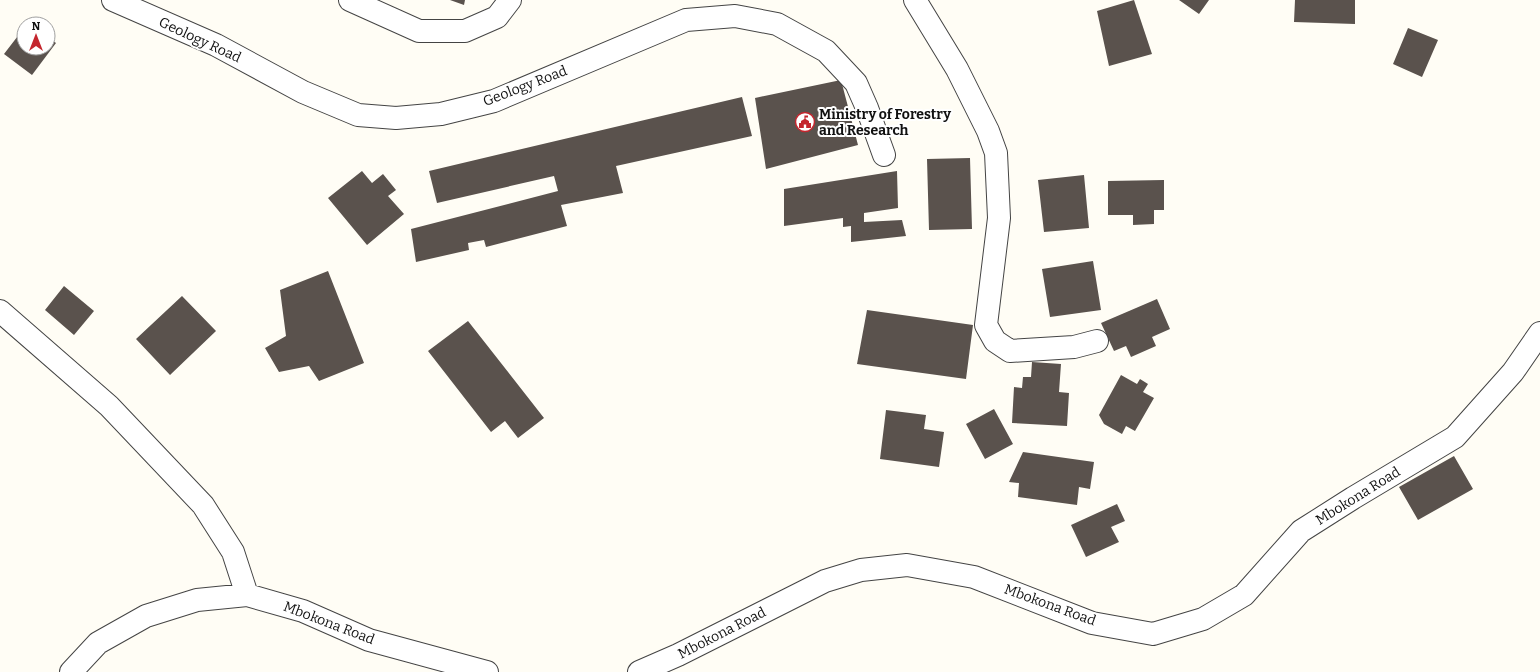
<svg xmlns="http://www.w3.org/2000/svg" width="1540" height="672" font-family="Bitter,serif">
<rect width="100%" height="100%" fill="#fffdf5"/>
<!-- building -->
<path fill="#5a524d" d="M450,0H465L464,5Z
M1134,0L1152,54L1109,66L1097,11Z
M1179,0H1209L1199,14Z
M1295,0H1355V24L1294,22Z
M24,28V48H48V37L56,43L32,75L4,54Z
M1408,28L1438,40L1422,77L1393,64Z
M841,80L858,145L766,169L755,98Z
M742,97L752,136L616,166L623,193L561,205L567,226L486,247L484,240L468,243L469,250L416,262L411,229L558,191L554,176L437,203L429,171Z
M970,158L972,229L929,230L927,159Z
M362,171L372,183L383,174L396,190L388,196L404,214L367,245L328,198Z
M897,171L898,208L864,213V222L902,220L906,236L851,242V226L843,227V218L784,226V189Z
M1084,175L1089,228L1044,232L1038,180Z
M1164,180V210H1154V224L1133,225V215H1108V181Z
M1093,261L1101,310L1050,317L1042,269Z
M328,271L364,363L319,381L309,366L279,372L265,348L286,336L280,290Z
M64,286L94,311L74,335L45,310Z
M182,296L216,331L170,375L136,339Z
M1157,299L1170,329L1152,337L1156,346L1131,357L1126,346L1114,351L1101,323Z
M867,310L973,325L966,379L857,364Z
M468,321L544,418L518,438L505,421L491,432L428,351Z
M1032,362L1061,364L1059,392L1069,393L1067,426L1012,423L1014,387L1022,388L1023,377H1031Z
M1121,375L1137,384L1140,379L1148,384L1143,392L1154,398L1135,431L1126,426L1122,434L1104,424L1099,415Z
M994,409L1013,444L985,459L966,424Z
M886,410L926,415L924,429L944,432L939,467L880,459Z
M1023,452L1094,462L1090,489L1079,487L1077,505L1018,497L1019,483L1009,482Z
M1454,456L1473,489L1418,520L1399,487Z
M1117,504L1125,521L1111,527L1119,542L1086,557L1071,525Z"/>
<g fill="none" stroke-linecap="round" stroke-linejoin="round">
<defs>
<path id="street" d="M113,0L216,45L303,92L358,115L396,118L441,114L494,101L686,20L735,16L777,24L826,51L856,83L867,108L884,155
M350,0L419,31H465L497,17L510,0
M915,0L957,69L988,131L996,153L999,218L986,325L995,341L1010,351L1074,347L1097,341
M0,311L109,406L203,505L233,552L247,595
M71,672L98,643L146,616L197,600L247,595L303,611L369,640L487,672
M639,672L678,655L825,581L861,570L907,565L974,577L1092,623L1153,634L1203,619L1244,595L1301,531L1353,498L1455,437L1513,372L1540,333"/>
</defs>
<!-- street casing -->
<use href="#street" stroke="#444" stroke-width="24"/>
<!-- street -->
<use href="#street" stroke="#fff" stroke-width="22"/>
</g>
<!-- icons -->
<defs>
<symbol id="civic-ring" viewBox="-11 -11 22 22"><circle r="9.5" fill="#fff" stroke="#c4262e" stroke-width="1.5"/><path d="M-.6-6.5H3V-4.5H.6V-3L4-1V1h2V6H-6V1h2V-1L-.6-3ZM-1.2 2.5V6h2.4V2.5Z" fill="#c4262e"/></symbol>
</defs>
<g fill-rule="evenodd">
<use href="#civic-ring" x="794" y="111" width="22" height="22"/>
</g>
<g text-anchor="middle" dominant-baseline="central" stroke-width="4" stroke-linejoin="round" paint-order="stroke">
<!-- street labels -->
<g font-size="14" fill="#111" stroke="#fff">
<text transform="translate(200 40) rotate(25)">Geology Road</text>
<text transform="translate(525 86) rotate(-21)">Geology Road</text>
<text transform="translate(1358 496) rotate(-32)">Mbokona Road</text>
<text transform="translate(1050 605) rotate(20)">Mbokona Road</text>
<text transform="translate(329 623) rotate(21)">Mbokona Road</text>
<text transform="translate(722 633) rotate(-27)">Mbokona Road</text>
</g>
<!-- poi labels -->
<g font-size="14" font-weight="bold" fill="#111" stroke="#fff" text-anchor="start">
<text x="819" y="114">Ministry of Forestry<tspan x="819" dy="16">and Research</tspan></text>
</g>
</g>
<!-- north arrow -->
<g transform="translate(36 36)"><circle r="19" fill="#ffffff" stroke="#a0a0a0"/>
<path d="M0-3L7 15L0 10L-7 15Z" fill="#c4262e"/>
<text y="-6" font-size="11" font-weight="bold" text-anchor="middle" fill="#111111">N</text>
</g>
</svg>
